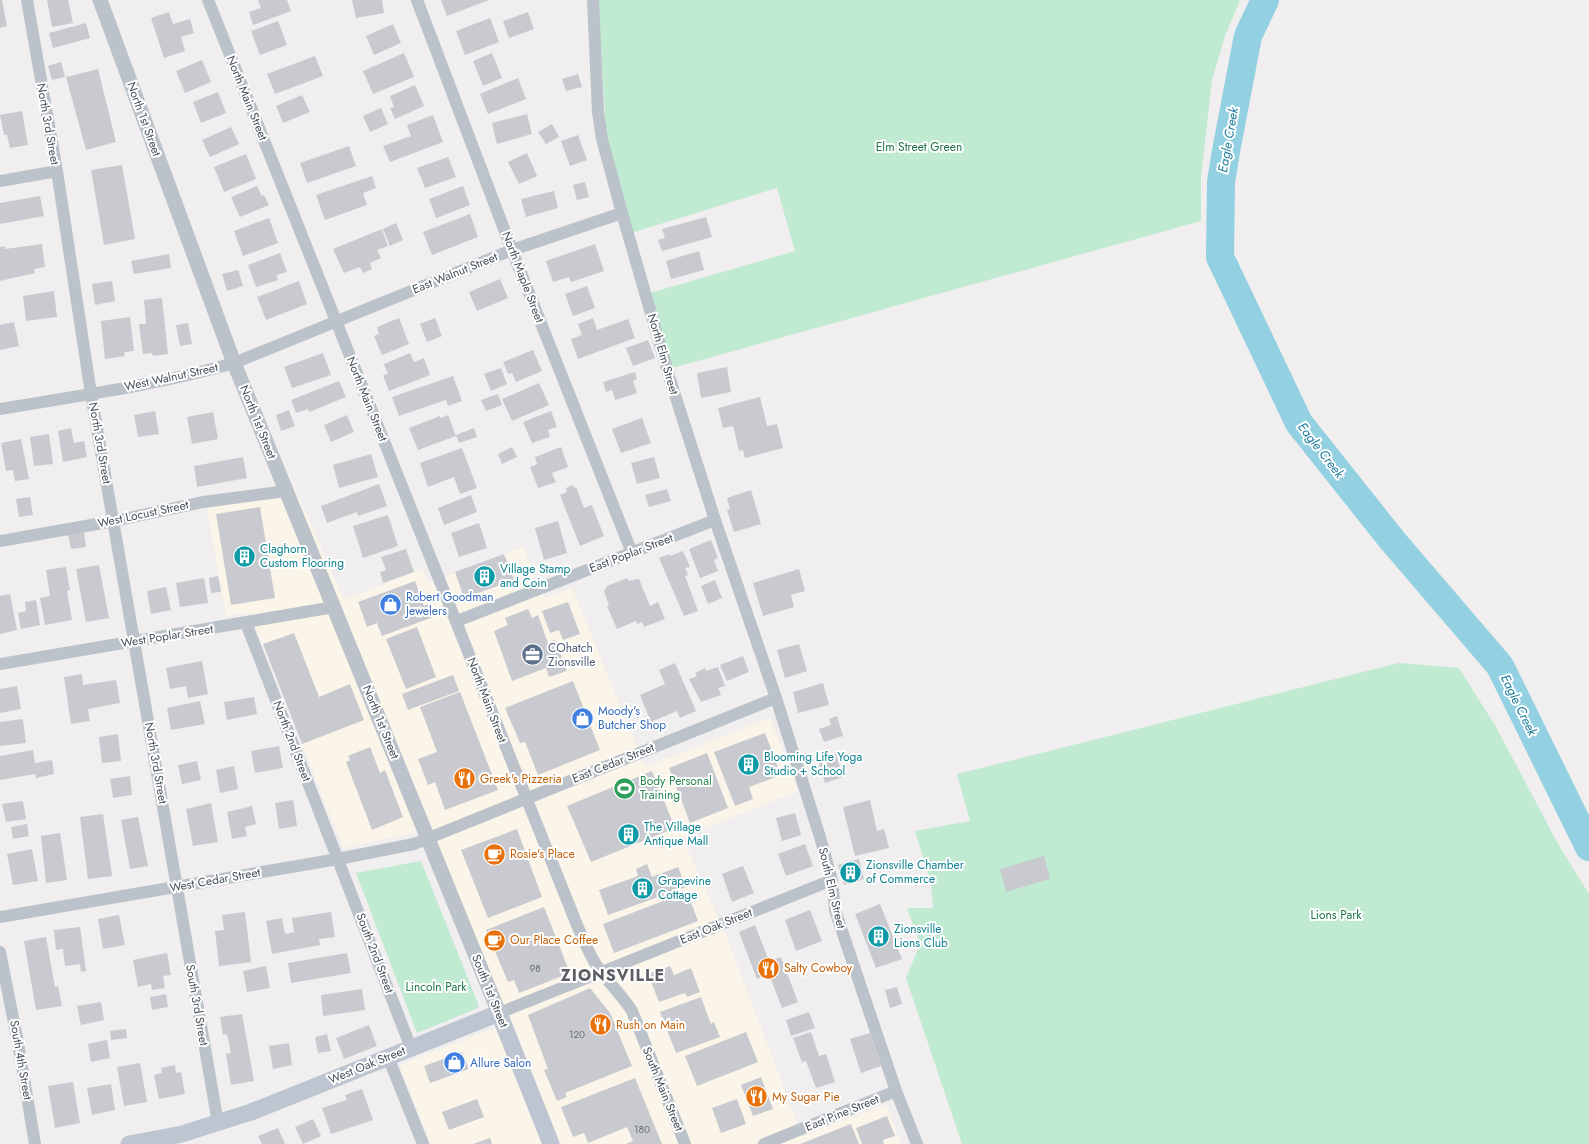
<svg xmlns="http://www.w3.org/2000/svg" width="1589" height="1144" font-family="Jost,sans-serif">
<rect width="100%" height="100%" fill="#f0eeee"/>
<!-- commercial -->
<path fill="#faf5e8" d="M295,489L344,600L422,569L428,583L523,547L545,597L572,588L645,767L770,718L798,791L682,837L724,930L802,1136L886,1104L901,1144H431L399,1065L508,1023L426,830L343,848L250,613L226,616L207,509Z"/>
<!-- green -->
<path fill="#c0ead1" d="M598,0H1240L1225,36L1212,80L1201,176V221L672,368L650,293L795,251L777,188L631,233L606,130Z
M1399,663L1459,668L1496,727L1558,844L1589,894V1144H962L906,978L920,944L907,908H933L931,883L915,831L970,821L957,774Z
M421,861L479,1006L476,1009L417,1033L356,873Z"/>
<g fill="none" stroke-linecap="round" stroke-linejoin="round">
<!-- river -->
<path stroke="#92d0e2" stroke-width="28" d="M1265,0L1248,36L1226,151L1221,182L1220,257L1299,423L1392,540L1500,666L1589,847"/>
</g>
<!-- building -->
<path fill="#c9cad0" d="M0,0H2L7,26L0,28Z
M47,0H68L73,23L52,27Z
M258,0H287L291,11L253,25L249,12L261,8Z
M352,0H382L384,13L356,18Z
M441,0H489L447,16Z
M169,12L173,24L190,19L194,33L181,37L185,51L164,58L151,18Z
M528,12L534,29L509,38L503,21Z
M490,18L499,42L465,55L456,31Z
M278,21L287,45L260,55L251,31Z
M86,23L90,38L53,48L49,33Z
M393,24L401,43L374,55L366,36Z
M404,53L414,77L373,94L363,71Z
M492,53L502,78L483,86L473,61Z
M315,56L323,76L275,94L267,74Z
M202,60L211,82L185,93L176,71Z
M61,62L65,77L52,80L48,66Z
M98,69L116,142L86,150L66,77Z
M578,74L582,87L566,91L562,79Z
M518,78L526,99L488,114L480,94Z
M415,85L424,106L395,119L390,108L394,107L390,96Z
M218,92L226,113L201,123L193,102Z
M302,95L310,112L283,123L276,106Z
M381,108L388,124L370,132L363,116Z
M22,111L28,145L10,148L7,135H4L0,115Z
M527,114L532,134L497,144L492,123Z
M433,115L443,142L390,162L383,146L411,136L407,125Z
M552,124L559,137L546,144L538,132Z
M231,127L239,144L210,157L202,140Z
M578,135L587,160L570,166L561,141Z
M349,146L356,166L307,183L300,163Z
M527,153L537,176L519,184L508,162Z
M246,154L256,179L224,192L214,167Z
M448,157L456,177L425,188L417,168Z
M122,165L135,239L104,245L91,170Z
M372,176L376,188L363,193L367,205L325,220L316,195Z
M585,182L589,197L577,200L573,185Z
M257,186L262,196L264,195L269,205L240,217L231,197Z
M463,186L470,205L436,218L429,199Z
M554,191L558,208L526,217L521,199Z
M40,196L44,216L0,224V203Z
M470,214L478,237L432,255L423,232Z
M706,217L712,237L662,251L658,240L665,238L662,229Z
M269,218L278,243L243,256L234,231Z
M396,223L403,240L390,246L383,229Z
M382,229L388,246L377,250L381,258L370,263L372,269L363,273L360,267L344,273L333,249Z
M42,244L45,267L34,269L35,273L0,281V247L5,246V249Z
M595,244L604,271L571,282L569,277L553,282L546,261Z
M699,251L704,270L671,279L666,261Z
M280,253L287,272L277,275L278,280L256,287L248,265Z
M169,254L171,268L134,274L131,261Z
M238,270L243,286L227,291L222,274Z
M500,279L508,298L477,311L469,292Z
M112,281L115,301L95,305L92,284Z
M299,281L307,304L266,320L257,297Z
M587,286L595,308L573,316L565,294Z
M54,291L57,317L26,321L23,296Z
M162,298L168,354L153,356L152,353L143,354L139,324H146L144,300Z
M130,317L134,351L124,352L125,356L105,359L101,321Z
M399,318L409,344L382,355L374,336L379,334L377,327Z
M435,318L442,336L427,342L420,324Z
M593,318L597,330L628,319L635,338L578,359L571,339L582,335L578,324Z
M14,322L19,346L0,350V325Z
M188,323L192,344L180,346L176,325Z
M648,340L655,358L633,366L626,348Z
M533,350L542,371L516,382L512,373L508,374L503,362Z
M323,353L331,375L292,388L284,367Z
M410,353L414,362L424,358L430,375L389,391L383,375L388,374L384,364Z
M727,367L731,392L701,398L697,373Z
M501,368L507,384L491,391L484,374Z
M635,372L637,379L633,381L637,393L615,400L612,390L606,392L603,382Z
M453,376L462,401L448,406L446,400L399,416L392,397Z
M339,381L346,397L309,412L308,409L296,413L291,400Z
M539,383L549,405L512,421L502,399Z
M498,394L502,405L486,411L481,400Z
M760,397L767,426L777,424L783,448L745,458L743,450L739,451L733,426L723,428L718,408Z
M289,410L295,426L281,431L276,415Z
M155,411L159,434L138,437L134,415Z
M551,411L557,427L548,430L550,437L532,443L523,422Z
M213,412L218,439L192,444L187,417Z
M347,415L354,432L331,442L324,425Z
M448,415L456,436L418,450L409,428L440,416L441,418Z
M642,418L651,443L621,453L612,429Z
M71,428L74,443L84,441L87,457L63,462L58,431Z
M474,428L477,437L459,443L456,435Z
M49,434L53,464L34,466L30,437Z
M21,439L29,479L15,481L13,470L6,471L1,443Z
M512,447L517,457L502,464L498,454Z
M561,447L568,467L552,473L556,482L538,488L530,467L537,464L535,457Z
M462,448L477,488L460,494L454,477L428,487L420,463Z
M371,454L378,477L339,488L333,465Z
M243,457L247,478L197,487L194,466Z
M654,457L660,478L637,484L631,463Z
M379,484L387,506L358,516L357,512L327,523L321,506Z
M573,485L574,488L576,487L584,508L592,505L604,536L580,546L560,495L567,492L566,488Z
M667,489L671,501L649,507L645,495Z
M751,490L761,524L734,532L727,510L730,509L727,498Z
M471,495L477,512L444,525L438,508Z
M30,497L33,515L19,517L16,499Z
M260,507L275,598L231,605L216,514Z
M388,515L398,546L363,558L353,526Z
M558,521L567,553L544,560L535,528Z
M479,523L487,548L459,557L451,533Z
M84,531L86,547L71,549L68,534Z
M711,540L718,558L714,560L718,571L700,578L689,549Z
M406,549L414,572L383,583L380,572L386,570L381,557Z
M683,551L690,567L685,568L688,575L685,576L698,611L684,616L659,558L670,554V556Z
M504,554L514,580L464,598L455,572Z
M99,565L109,618L86,622L76,569Z
M66,567L70,590L67,591L72,620L45,625L40,598L50,596L46,570Z
M799,569L805,591L791,595L794,607L763,616L753,583Z
M218,576L221,592L211,593L209,578Z
M204,578L208,603L180,607L176,583Z
M627,578L628,581L639,579L650,606L658,602L665,619L644,627L642,622L637,624L636,621L617,629L607,606H609L604,591L607,586Z
M715,580L722,598L708,604L701,586Z
M415,581L424,606L428,604L433,617L382,636L377,623L367,627L358,602Z
M166,587L171,610L151,614L147,591Z
M10,594L17,630L0,634V596Z
M36,600L40,625L21,629L18,613L26,611L25,602Z
M568,602L580,634L563,640L559,630L550,633L542,611Z
M528,609L532,618L538,615L548,643L555,640L567,671L549,677L546,668L512,681L494,631L508,625L505,618Z
M417,627L436,677L406,689L386,639Z
M294,633L319,697L350,684L364,720L302,744L263,644Z
M799,644L807,671L785,678L777,650Z
M743,656L749,672L727,681L720,665Z
M202,661L208,694L188,698L186,686L170,689L166,668Z
M675,663L696,711L680,718L677,711L651,722L640,695L665,684L659,670Z
M718,667L725,686L718,688L721,695L701,702L689,679L697,676L695,673L705,668L706,671Z
M82,674L83,685L116,680L120,703L88,709L90,721L71,724L64,677Z
M453,675L459,691L408,710L402,694Z
M573,681L600,750L538,775L525,742L520,743L505,708Z
M823,683L829,705L798,713L793,692Z
M17,686L21,709L0,713V689Z
M460,692L498,790L445,810L435,782L428,785L418,759L437,752L420,707Z
M254,697L257,714L227,720L224,702Z
M200,701L205,724L171,730L167,708Z
M837,716L843,736L824,742L819,729L831,725L829,719Z
M23,719L26,743L0,746V722Z
M765,733L781,775L749,787L753,799L735,806L714,752Z
M118,734L121,761L102,763L99,737Z
M279,746L283,768L255,773L251,751Z
M370,747L380,773L385,770L403,817L372,830L346,762L350,760L348,756Z
M33,750L35,763L52,760L54,774L36,778L35,774L0,780V756Z
M707,753L728,808L690,823L669,768Z
M836,754L843,777L825,783L818,760Z
M197,761L201,780L182,784L178,765Z
M234,766L238,789L220,793L216,770Z
M652,771L675,828L591,862L567,806Z
M130,776L132,795L113,798L110,779Z
M293,800L297,826L279,829L275,803Z
M870,800L877,831L884,829L889,848L855,856L843,807Z
M23,801L26,819L6,822L2,804Z
M211,803L218,842L193,846L186,809Z
M252,806L256,824L245,827L247,836L232,839L227,812Z
M795,813L801,835L782,841L776,818Z
M103,814L112,876L88,879L80,817Z
M138,817L148,866L130,869L121,820Z
M27,824L29,836L13,839L11,827Z
M517,829L542,897L488,918L461,850Z
M60,833L67,880L46,883L41,836Z
M805,844L813,866L786,876L778,854Z
M32,849L38,881L13,885L7,854Z
M1044,856L1050,879L1006,892L1000,869Z
M859,859L864,879L844,885L838,865Z
M647,864L652,877L678,867L686,887L608,915L599,890L638,876L636,869Z
M743,866L754,893L732,902L722,874Z
M687,892L698,921L614,953L603,924Z
M880,904L902,959L876,968L855,914Z
M544,907L570,973L519,993L514,980L508,982L486,930Z
M810,910L822,941L796,951L785,920Z
M245,912L251,962L219,966L215,931L224,930L222,915Z
M331,912L335,937L319,939L320,945L272,954L266,921L282,918L285,934L294,932L292,918Z
M119,915L125,945L103,949L98,919Z
M755,925L769,961L781,957L798,1002L782,1008L769,974L757,979L739,932Z
M80,927L86,971L81,972L80,964L65,966L63,949L56,950L54,930Z
M46,937L55,987L58,986L62,1006L36,1010L24,941Z
M167,953L171,975L163,976L165,988L152,990L151,984L138,987L133,960Z
M347,953L351,973L291,983L288,963Z
M266,966L270,988L247,992L243,971Z
M670,966L674,975L691,968L700,992L687,997L685,993L659,1002L648,974Z
M897,987L902,1004L890,1008L885,990Z
M590,988L610,1013L632,1066L565,1093L567,1097L557,1101L544,1070L548,1069L528,1015Z
M362,989L365,1010L323,1016L321,995Z
M166,994L168,1007L152,1010L150,997Z
M701,997L711,1024L714,1022L720,1037L676,1053L660,1012Z
M101,1002L104,1020L81,1025L77,1006Z
M809,1012L815,1028L791,1036L786,1020Z
M242,1014L254,1081L231,1085L226,1054L231,1053L227,1034L223,1035L220,1017Z
M369,1025L377,1046L344,1059L336,1038Z
M126,1029L127,1038L111,1040L110,1031Z
M746,1032L758,1062L697,1086L685,1056Z
M811,1032L819,1056L826,1054L835,1082L816,1088L806,1061L802,1062L793,1038Z
M870,1033L881,1066L861,1073L850,1039Z
M327,1034L331,1051L318,1053L315,1037Z
M107,1040L110,1058L91,1062L88,1044Z
M289,1043L292,1065L273,1069L269,1046Z
M462,1052L469,1069L430,1083L424,1066Z
M140,1063L147,1102L124,1106L117,1067Z
M175,1065L176,1073L181,1072L185,1094L159,1099L154,1075L162,1073L161,1068Z
M761,1077L773,1109L753,1116L741,1085Z
M635,1078L662,1144H626L633,1141L627,1127L588,1143L584,1133L573,1137L561,1107Z
M73,1082L80,1123L55,1128L48,1086Z
M111,1084L115,1110L92,1115L87,1088Z
M362,1089L373,1120L331,1134L322,1108L347,1100L345,1095Z
M477,1099L484,1117L449,1130L442,1112Z
M737,1099L746,1124L721,1133L712,1108Z
M887,1116L895,1136L883,1140L884,1144H862L856,1128Z
M313,1119L321,1136L303,1144L295,1127Z
M851,1124L859,1144H800Z
M278,1128L285,1144H262L258,1136Z
M490,1138L492,1144H473Z"/>
<g fill="none" stroke-linecap="round" stroke-linejoin="round">
<!-- minor -->
<path stroke="#bbc2c9" stroke-width="12" d="M27,0L57,171L91,394L218,1123
M208,0L577,925C584,940 590,958 601,972C611,985 623,997 632,1011L685,1144
M417,0L512,250L632,553
M593,0L598,112L602,139L622,213L669,376L715,520L776,698L820,837L832,880L835,910L896,1091L917,1144
M0,181L57,171
M0,409C78,396 158,385 234,363L512,250L622,213
M0,541L114,521L203,502L286,491
M457,621L715,520
M246,623L411,1048
M0,664L334,607
M0,917L338,859L414,844L776,698
M0,952L18,1043L35,1144
M499,1013L832,880
M388,1057L423,1144
M764,1144L896,1091"/>
<!-- tertiary -->
<path stroke="#bbc2c9" stroke-width="15" d="M100,0L234,363L499,1013"/>
<!-- secondary -->
<path stroke="#bdc6d0" stroke-width="17" d="M129,1144L182,1134L251,1112L499,1013L551,1144"/>
</g>
<!-- icons -->
<defs>
<symbol id="building-disc" viewBox="-11 -11 22 22"><circle r="9.5" fill="#0f9aa8" stroke="#fff"/><path d="M-4-6H4V6H1V3H-1V6H-4ZM-2.5-4.3h1.7v1.8h-1.7ZM.8-4.3h1.7v1.8H.8ZM-2.5-1h1.7V.8h-1.7ZM.8-1h1.7V.8H.8Z" fill="#fff"/></symbol>
<symbol id="shop-disc" viewBox="-11 -11 22 22"><circle r="9.5" fill="#3f7fe0" stroke="#fff"/><path d="M-5-2.5h2.3a2.7 3.5 0 0 1 5.4 0H5L5.5 6h-11ZM-1.5-2.5h3a1.5 2.3 0 0 0-3 0Z" fill="#fff"/></symbol>
<symbol id="office-disc" viewBox="-11 -11 22 22"><circle r="9.5" fill="#5c6f8a" stroke="#fff"/><path d="M-6-3h4V-5.5h4V-3h4V5H-6ZM-1-4.5V-3h2v-1.5ZM-6 0V1H6V0Z" fill="#fff"/></symbol>
<symbol id="restaurant-disc" viewBox="-11 -11 22 22"><circle r="9.5" fill="#e8710a" stroke="#fff"/><path d="M-5-6h1v4h1v-4h1v4h1v-4h1v5L-1.5 .5V6h-2V.5L-5-1ZM5-6V6H3V1.5H1.5Q1.5-4 5-6Z" fill="#fff"/></symbol>
<symbol id="stadium-disc" viewBox="-11 -11 22 22"><circle r="9.5" fill="#2e9e5b" stroke="#fff"/><path d="M0-5a6.5 5 0 1 0 0 10a6.5 5 0 1 0 0-10ZM-3.5-1.8h7v3.6h-7Z" fill="#fff"/></symbol>
<symbol id="cafe-disc" viewBox="-11 -11 22 22"><circle r="9.5" fill="#e8710a" stroke="#fff"/><path d="M-5.5-4.5H6V0H3Q3 3.5 0 3.5H-2.5Q-5.5 3.5-5.5 0ZM3-3.2v2h1.7v-2ZM-6 4.5H4V6H-6Z" fill="#fff"/></symbol>
</defs>
<g fill-rule="evenodd">
<use href="#building-disc" x="232" y="544" width="25" height="25"/>
<use href="#building-disc" x="472" y="564" width="25" height="25"/>
<use href="#shop-disc" x="378" y="592" width="25" height="25"/>
<use href="#office-disc" x="520" y="642" width="25" height="25"/>
<use href="#shop-disc" x="570" y="706" width="25" height="25"/>
<use href="#building-disc" x="736" y="752" width="25" height="25"/>
<use href="#restaurant-disc" x="452" y="766" width="25" height="25"/>
<use href="#stadium-disc" x="612" y="776" width="25" height="25"/>
<use href="#building-disc" x="616" y="822" width="25" height="25"/>
<use href="#cafe-disc" x="482" y="842" width="25" height="25"/>
<use href="#building-disc" x="838" y="860" width="25" height="25"/>
<use href="#building-disc" x="630" y="876" width="25" height="25"/>
<use href="#building-disc" x="866" y="924" width="25" height="25"/>
<use href="#cafe-disc" x="482" y="928" width="25" height="25"/>
<use href="#restaurant-disc" x="756" y="956" width="25" height="25"/>
<use href="#restaurant-disc" x="588" y="1012" width="25" height="25"/>
<use href="#shop-disc" x="442" y="1050" width="25" height="25"/>
<use href="#restaurant-disc" x="744" y="1084" width="25" height="25"/>
</g>
<g text-anchor="middle" dominant-baseline="central" stroke-width="4" stroke-linejoin="round" paint-order="stroke">
<!-- number labels -->
<g font-size="10" fill="#686f77">
<text x="535" y="968">98</text>
<text x="577" y="1034">120</text>
<text x="642" y="1129">180</text>
</g>
<!-- street labels -->
<g font-size="12" fill="#485159" stroke="#fff">
<text transform="translate(247 98) rotate(68)">North Main Street</text>
<text transform="translate(144 119) rotate(70)">North 1st Street</text>
<text transform="translate(48 124) rotate(80)">North 3rd Street</text>
<text transform="translate(455 273) rotate(-22)">East Walnut Street</text>
<text transform="translate(523 277) rotate(69)">North Maple Street</text>
<text transform="translate(663 354) rotate(74)">North Elm Street</text>
<text transform="translate(171 377) rotate(-12)">West Walnut Street</text>
<text transform="translate(367 399) rotate(68)">North Main Street</text>
<text transform="translate(258 422) rotate(68)">North 1st Street</text>
<text transform="translate(100 443) rotate(80)">North 3rd Street</text>
<text transform="translate(143 514) rotate(-12)">West Locust Street</text>
<text transform="translate(631 553) rotate(-21)">East Poplar Street</text>
<text transform="translate(167 636) rotate(-9)">West Poplar Street</text>
<text transform="translate(487 700) rotate(69)">North Main Street</text>
<text transform="translate(381 722) rotate(68)">North 1st Street</text>
<text transform="translate(292 741) rotate(69)">North 2nd Street</text>
<text transform="translate(156 763) rotate(80)">North 3rd Street</text>
<text transform="translate(613 763) rotate(-22)">East Cedar Street</text>
<text transform="translate(215 880) rotate(-10)">West Cedar Street</text>
<text transform="translate(832 888) rotate(77)">South Elm Street</text>
<text transform="translate(716 926) rotate(-22)">East Oak Street</text>
<text transform="translate(375 953) rotate(69)">South 2nd Street</text>
<text transform="translate(490 991) rotate(68)">South 1st Street</text>
<text transform="translate(197 1005) rotate(80)">South 3rd Street</text>
<text transform="translate(21 1060) rotate(80)">South 4th Street</text>
<text transform="translate(367 1065) rotate(-22)">West Oak Street</text>
<text transform="translate(663 1089) rotate(68)">South Main Street</text>
<text transform="translate(842 1113) rotate(-22)">East Pine Street</text>
</g>
<!-- park labels -->
<g font-size="12" fill="#20734b" stroke="#fff">
<text x="919" y="147">Elm Street Green</text>
<text x="1336" y="915">Lions Park</text>
<text x="436" y="987">Lincoln Park</text>
</g>
<!-- culture labels -->
<g font-size="12" fill="#0d838f" stroke="#fff" text-anchor="start">
<text x="260" y="549">Claghorn<tspan x="260" dy="14">Custom Flooring</tspan></text>
<text x="500" y="569">Village Stamp<tspan x="500" dy="14">and Coin</tspan></text>
<text x="764" y="757">Blooming Life Yoga<tspan x="764" dy="14">Studio + School</tspan></text>
<text x="644" y="827">The Village<tspan x="644" dy="14">Antique Mall</tspan></text>
<text x="866" y="865">Zionsville Chamber<tspan x="866" dy="14">of Commerce</tspan></text>
<text x="658" y="881">Grapevine<tspan x="658" dy="14">Cottage</tspan></text>
<text x="894" y="929">Zionsville<tspan x="894" dy="14">Lions Club</tspan></text>
</g>
<!-- shop labels -->
<g font-size="12" fill="#366cbe" stroke="#fff" text-anchor="start">
<text x="406" y="597">Robert Goodman<tspan x="406" dy="14">Jewelers</tspan></text>
<text x="598" y="711">Moody's<tspan x="598" dy="14">Butcher Shop</tspan></text>
<text x="470" y="1063">Allure Salon</text>
</g>
<!-- service labels -->
<g font-size="12" fill="#4e5e75" stroke="#fff" text-anchor="start">
<text x="548" y="648">COhatch<tspan x="548" dy="14">Zionsville</tspan></text>
</g>
<!-- food labels -->
<g font-size="12" fill="#c56008" stroke="#fff" text-anchor="start">
<text x="480" y="779">Greek's Pizzeria</text>
<text x="510" y="854">Rosie's Place</text>
<text x="510" y="940">Our Place Coffee</text>
<text x="784" y="968">Salty Cowboy</text>
<text x="616" y="1025">Rush on Main</text>
<text x="772" y="1097">My Sugar Pie</text>
</g>
<!-- leisure labels -->
<g font-size="12" fill="#27864d" stroke="#fff" text-anchor="start">
<text x="640" y="781">Body Personal<tspan x="640" dy="14">Training</tspan></text>
</g>
<!-- water labels -->
<g font-size="13" font-style="italic" fill="#1b7c99" stroke="#fff">
<text transform="translate(1228 140) rotate(-80)">Eagle Creek</text>
<text transform="translate(1321 450) rotate(52)">Eagle Creek</text>
<text transform="translate(1519 705) rotate(64)">Eagle Creek</text>
</g>
<!-- district labels -->
<g font-size="16" font-weight="bold" letter-spacing="1" fill="#5b5e62" stroke="#fff">
<text x="613" y="975">ZIONSVILLE</text>
</g>
</g>
</svg>
